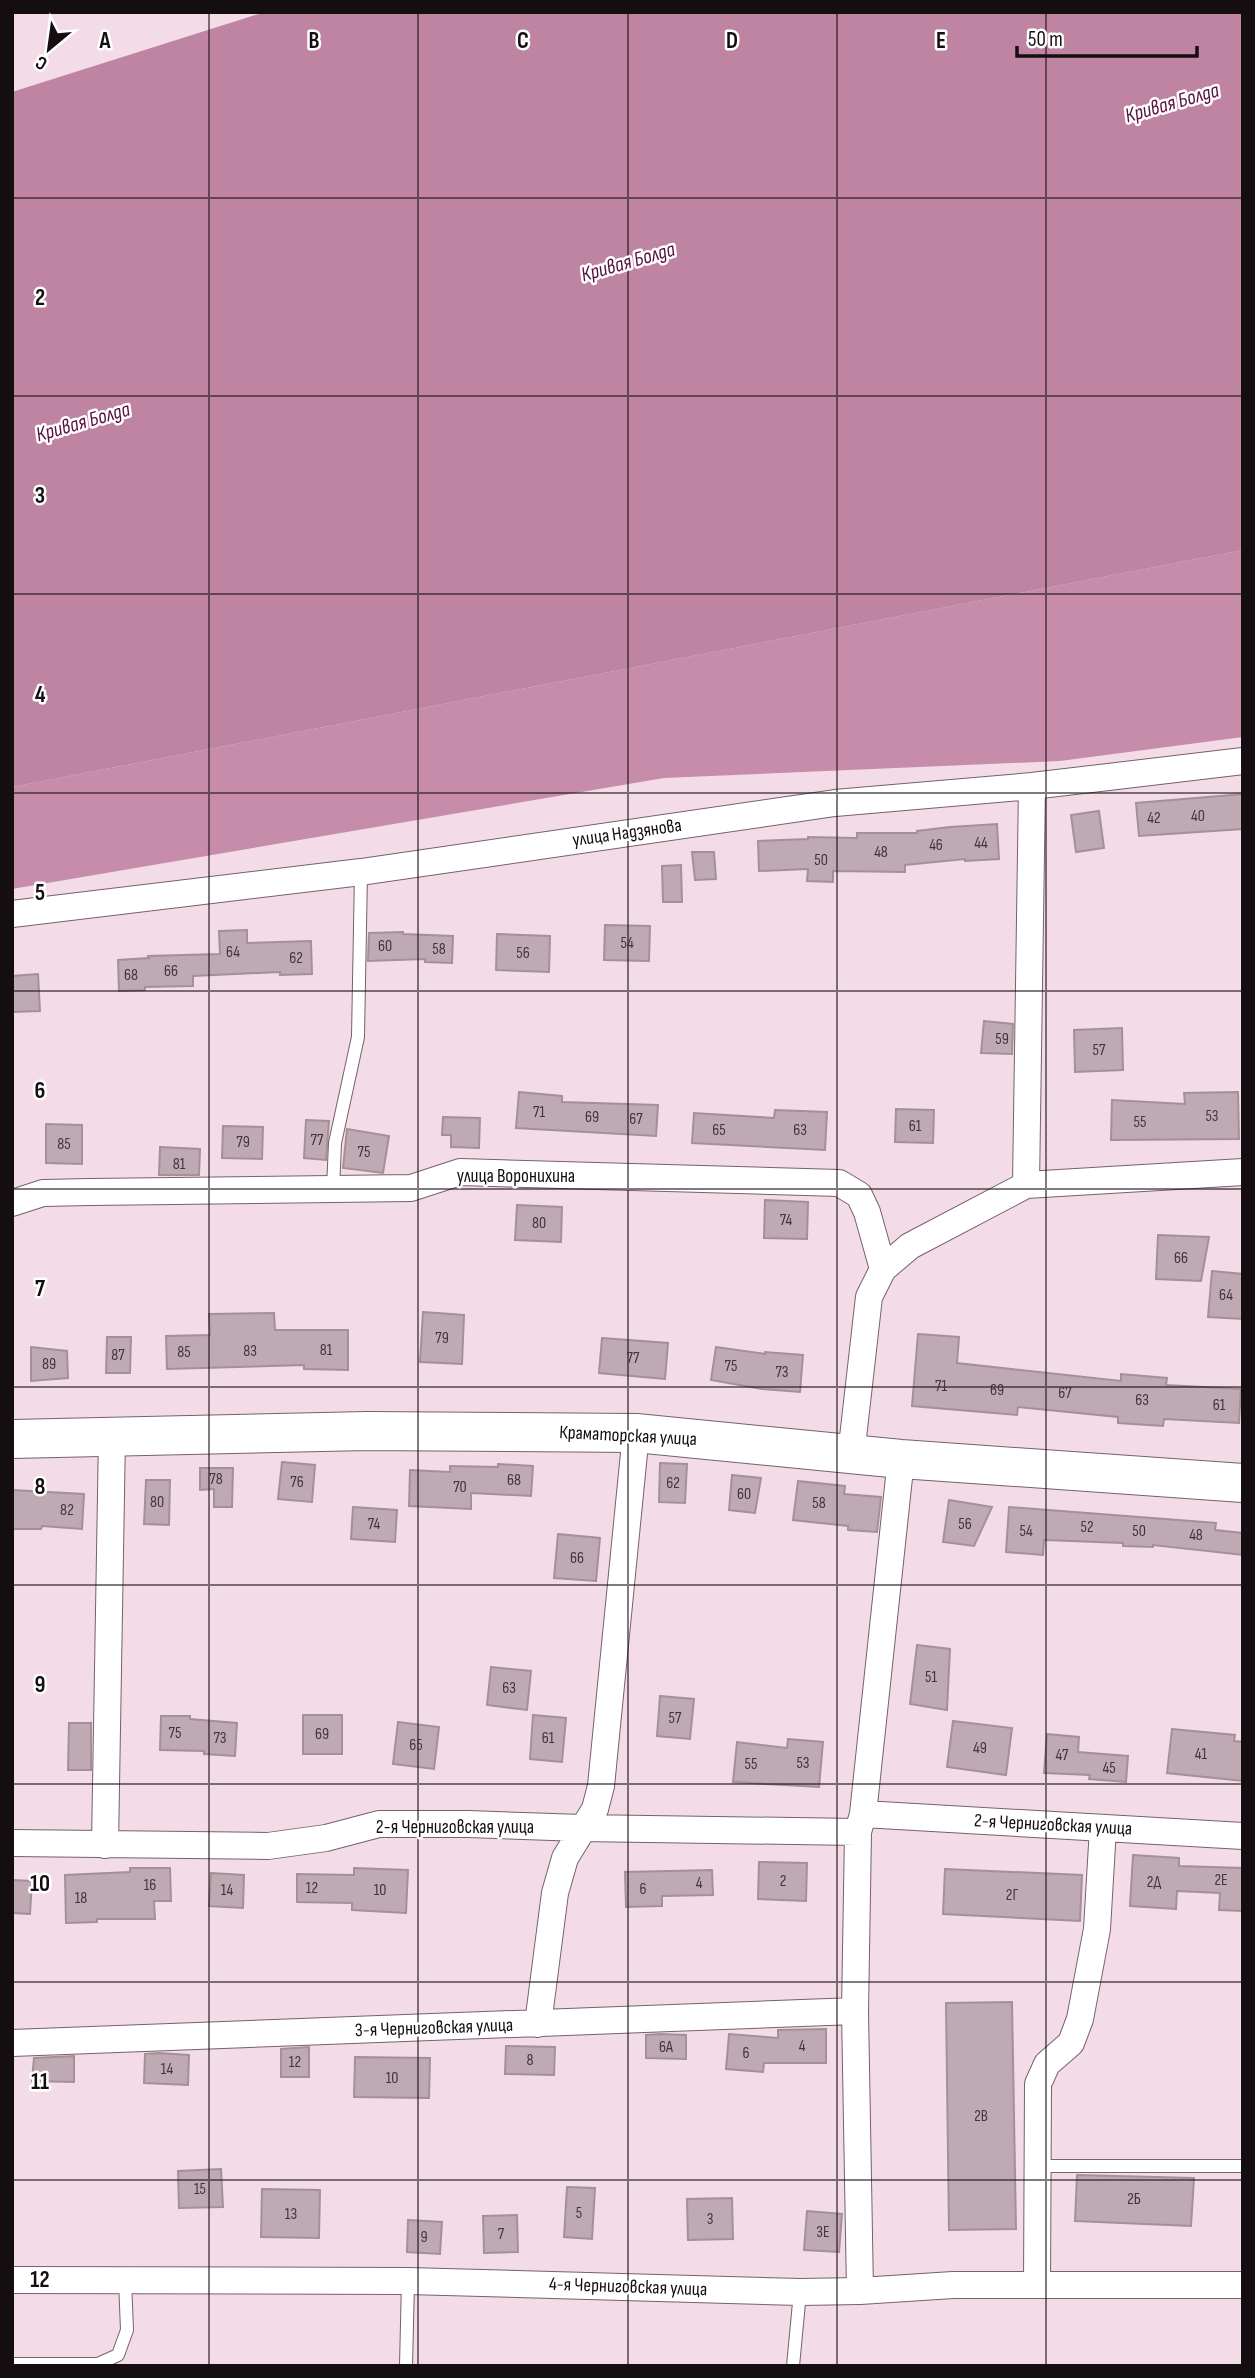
<svg xmlns="http://www.w3.org/2000/svg" width="1255" height="2378" font-family="'Sofia Sans Condensed',sans-serif">
<rect width="100%" height="100%" fill="#f3dce7"/>
<!-- forest -->
<path fill="#c78caa" d="M1243,550V737L1060,761L664,778L12,889V787Z"/>
<!-- water -->
<path fill="#be84a2" d="M265,12H1243V550L12,787V92Z"/>
<!-- building -->
<path fill="#bfa9b3" stroke="#a58f99" stroke-width="2" d="M1243,794V829L1139,836L1136,803Z
M1099,811L1104,848L1076,852L1071,815Z
M997,824L999,859L965,861V859L905,865V872L833,871V882L807,881L808,869L759,871L758,841L808,839V837L857,838V833H917V831L950,827Z
M692,852H714L716,879L695,880Z
M681,865L682,902H663L662,866Z
M605,925L650,926L649,961L604,960Z
M247,930V943L311,941L312,974L280,975V972L193,976V986L145,987V990L119,991L118,960L149,958L148,956L220,954L219,931Z
M403,932V934L453,936L452,963L425,962V959L368,961L369,933Z
M497,934L550,936L549,972L496,970Z
M38,974L40,1011L12,1012V976Z
M984,1021L1013,1024L1012,1054L981,1053Z
M1122,1028L1123,1070L1075,1072L1074,1030Z
M519,1092L562,1096V1102L658,1105L656,1136L516,1128Z
M1238,1092L1239,1139L1111,1140L1112,1100L1185,1104L1184,1093Z
M896,1109L934,1110L933,1143L895,1142Z
M775,1110L827,1112L825,1150L692,1143L694,1113L774,1118Z
M443,1117L480,1118L479,1148L451,1147V1135H442Z
M306,1120L329,1121L326,1160L304,1158Z
M46,1124L82,1125V1164L46,1163Z
M223,1126L263,1127L262,1159L222,1158Z
M347,1129L389,1136L383,1173L343,1168Z
M160,1147L200,1149L199,1175H159Z
M765,1200L808,1202L807,1239L764,1238Z
M517,1205L562,1207L561,1242L515,1240Z
M1158,1235L1209,1237L1201,1281L1156,1279Z
M1212,1271L1243,1274V1319L1208,1317Z
M423,1312L464,1315L462,1364L420,1362Z
M274,1313L275,1330H348V1370L304,1369V1365L167,1369L166,1336L210,1335L209,1314Z
M918,1334L959,1337L957,1363L1121,1381V1374L1167,1378L1166,1385L1241,1389L1239,1423L1164,1419L1163,1426L1118,1423V1417L1018,1407L1017,1415L912,1406Z
M107,1337H131L130,1373H106Z
M602,1338L668,1343L665,1379L599,1373Z
M31,1347L67,1351L68,1378L31,1381Z
M716,1347L765,1354V1352L803,1355L800,1392L762,1389L711,1380Z
M282,1462L315,1465L312,1502L278,1499Z
M660,1463L687,1464L685,1503L659,1502Z
M498,1464L533,1466L531,1496L471,1493V1509L409,1506L410,1470L450,1472V1466L498,1467Z
M200,1468H233L232,1507H214V1489L200,1490Z
M732,1475L761,1478L755,1513L729,1510Z
M146,1480H170L169,1525L144,1524Z
M798,1481L845,1486L844,1494L881,1497L877,1532L848,1530V1526L793,1520Z
M12,1490L84,1494L82,1529L42,1526L41,1529H12Z
M949,1500L992,1507L974,1546L943,1542Z
M353,1507L397,1510L395,1542L351,1539Z
M1009,1507L1216,1523L1215,1530L1243,1533V1555L1153,1545V1547L1123,1546V1543L1044,1540L1043,1555L1006,1552Z
M558,1534L600,1538L596,1581L554,1578Z
M917,1645L950,1649L947,1710L910,1704Z
M491,1667L531,1671L527,1710L487,1705Z
M660,1696L694,1699L690,1739L657,1736Z
M303,1715H342V1754H303Z
M533,1715L566,1718L562,1762L530,1759Z
M161,1716H190V1719L237,1723L235,1756L204,1754V1751L160,1750Z
M953,1721L1012,1728L1006,1775L947,1767Z
M398,1722L439,1727L434,1769L393,1764Z
M69,1723H91V1770H68Z
M1172,1729L1235,1735L1234,1741L1243,1742V1781L1167,1773Z
M1047,1734L1079,1737L1078,1752L1128,1756L1126,1782L1089,1779L1090,1775L1044,1773Z
M788,1739L823,1742L819,1787L733,1782L737,1742L787,1748Z
M1133,1855L1179,1858V1866L1243,1868V1911L1219,1910L1220,1893L1177,1891L1176,1909L1130,1906Z
M759,1862L807,1863L806,1901L758,1899Z
M130,1868H170L171,1901H154L155,1919H97V1922L66,1923L65,1875L130,1872Z
M354,1868L408,1870L406,1913L352,1910V1903L297,1902V1874L354,1875Z
M945,1869L1082,1875L1080,1921L943,1914Z
M712,1870L713,1895L662,1896V1906L626,1907L625,1872Z
M211,1873L244,1875L243,1908L209,1906Z
M12,1880L32,1881L30,1914L12,1913Z
M1012,2002L1016,2229L949,2230L946,2003Z
M826,2029V2063H764L763,2072L726,2069L729,2034L778,2038V2030Z
M660,2034L686,2035V2059L646,2058V2035Z
M506,2046L555,2047L554,2075L505,2074Z
M309,2047V2077H281V2049Z
M159,2053L189,2055L188,2085L144,2083L145,2054Z
M74,2056V2082L32,2081L34,2058Z
M355,2057L430,2058L429,2098L354,2097Z
M221,2169L223,2207L179,2208L178,2171Z
M1077,2175L1194,2178L1191,2226L1075,2221Z
M567,2187L595,2188L592,2239L564,2237Z
M262,2189L320,2190L319,2238L261,2237Z
M732,2198L733,2239L688,2240L687,2199Z
M807,2211L842,2214L839,2252L804,2250Z
M517,2215L518,2252L484,2253L483,2216Z
M408,2220L442,2222L440,2254L407,2252Z"/>
<g fill="none" stroke-linecap="round" stroke-linejoin="round">
<defs>
<path id="lane" d="M333,1189L335,1143L358,1037L361,872
M1038,2166H1243
M12,2364H98L118,2355L127,2330L125,2280
M406,2366L408,2281
M793,2366L800,2292"/>
<path id="street" d="M12,914L361,872L835,803L1032,786L1243,761
M1026,1185L1243,1172
M12,1203L43,1193L90,1192L411,1188L460,1172L839,1183L859,1195L867,1212L883,1269
M851,1455L869,1297L883,1269L910,1246L1026,1185L1032,786
M863,1814L1243,1836
M12,1843L268,1846L326,1838L379,1824H468L582,1828L858,1832
M105,1845L112,1436
M538,2024L555,1893L565,1858L595,1809L601,1786L636,1433
M12,2043L855,2011
M12,2280L408,2281L800,2292L860,2291L953,2285H1243
M1037,2285L1038,2084L1047,2064L1071,2043L1080,2019L1097,1929L1103,1828
M860,2291L855,2011L858,1832L863,1814L901,1459"/>
<path id="primary" d="M12,1439L367,1431L636,1433L901,1459L1243,1483"/>
</defs>
<!-- lane casing -->
<use href="#lane" stroke="#75616b" stroke-width="14"/>
<!-- street casing -->
<use href="#street" stroke="#75616b" stroke-width="28"/>
<!-- primary casing -->
<use href="#primary" stroke="#75616b" stroke-width="40"/>
<!-- lane -->
<use href="#lane" stroke="#fff" stroke-width="12"/>
<!-- street -->
<use href="#street" stroke="#fff" stroke-width="26"/>
<!-- primary -->
<use href="#primary" stroke="#fff" stroke-width="38"/>
</g>
<!-- grid -->
<path fill="none" stroke="#150e11" stroke-width="2" stroke-opacity="0.55" d="M209,12V2366M418,12V2366M628,12V2366M837,12V2366M1046,12V2366M12,198H1243M12,396H1243M12,594H1243M12,793H1243M12,991H1243M12,1189H1243M12,1387H1243M12,1585H1243M12,1784H1243M12,1982H1243M12,2180H1243"/>
<g text-anchor="middle" dominant-baseline="central" stroke-width="5" stroke-linejoin="round" paint-order="stroke">
<!-- number labels -->
<g font-size="16" fill="#40353a">
<text x="1198" y="816">40</text>
<text x="1154" y="818">42</text>
<text x="981" y="843">44</text>
<text x="936" y="845">46</text>
<text x="881" y="852">48</text>
<text x="821" y="860">50</text>
<text x="627" y="943">54</text>
<text x="385" y="946">60</text>
<text x="439" y="949">58</text>
<text x="233" y="952">64</text>
<text x="523" y="953">56</text>
<text x="296" y="958">62</text>
<text x="171" y="971">66</text>
<text x="131" y="975">68</text>
<text x="1002" y="1039">59</text>
<text x="1099" y="1050">57</text>
<text x="539" y="1112">71</text>
<text x="1212" y="1116">53</text>
<text x="592" y="1117">69</text>
<text x="636" y="1119">67</text>
<text x="1140" y="1122">55</text>
<text x="915" y="1126">61</text>
<text x="719" y="1130">65</text>
<text x="800" y="1130">63</text>
<text x="317" y="1140">77</text>
<text x="243" y="1142">79</text>
<text x="64" y="1144">85</text>
<text x="364" y="1152">75</text>
<text x="179" y="1164">81</text>
<text x="786" y="1220">74</text>
<text x="539" y="1223">80</text>
<text x="1181" y="1258">66</text>
<text x="1226" y="1295">64</text>
<text x="442" y="1338">79</text>
<text x="326" y="1350">81</text>
<text x="250" y="1351">83</text>
<text x="184" y="1352">85</text>
<text x="118" y="1355">87</text>
<text x="633" y="1358">77</text>
<text x="49" y="1364">89</text>
<text x="731" y="1366">75</text>
<text x="782" y="1372">73</text>
<text x="941" y="1386">71</text>
<text x="997" y="1390">69</text>
<text x="1065" y="1393">67</text>
<text x="1142" y="1400">63</text>
<text x="1219" y="1405">61</text>
<text x="216" y="1479">78</text>
<text x="514" y="1480">68</text>
<text x="297" y="1482">76</text>
<text x="673" y="1483">62</text>
<text x="460" y="1487">70</text>
<text x="744" y="1494">60</text>
<text x="157" y="1502">80</text>
<text x="819" y="1503">58</text>
<text x="67" y="1510">82</text>
<text x="374" y="1524">74</text>
<text x="965" y="1524">56</text>
<text x="1087" y="1527">52</text>
<text x="1026" y="1531">54</text>
<text x="1139" y="1531">50</text>
<text x="1196" y="1535">48</text>
<text x="577" y="1558">66</text>
<text x="931" y="1677">51</text>
<text x="509" y="1688">63</text>
<text x="675" y="1718">57</text>
<text x="175" y="1733">75</text>
<text x="322" y="1734">69</text>
<text x="220" y="1738">73</text>
<text x="548" y="1738">61</text>
<text x="416" y="1745">65</text>
<text x="980" y="1748">49</text>
<text x="1201" y="1754">41</text>
<text x="1062" y="1755">47</text>
<text x="803" y="1763">53</text>
<text x="751" y="1764">55</text>
<text x="1109" y="1768">45</text>
<text x="1221" y="1880">2Е</text>
<text x="783" y="1881">2</text>
<text x="1154" y="1882">2Д</text>
<text x="699" y="1883">4</text>
<text x="150" y="1885">16</text>
<text x="312" y="1888">12</text>
<text x="643" y="1889">6</text>
<text x="227" y="1890">14</text>
<text x="380" y="1890">10</text>
<text x="1012" y="1895">2Г</text>
<text x="81" y="1898">18</text>
<text x="802" y="2046">4</text>
<text x="666" y="2047">6А</text>
<text x="746" y="2053">6</text>
<text x="530" y="2060">8</text>
<text x="295" y="2062">12</text>
<text x="167" y="2069">14</text>
<text x="392" y="2078">10</text>
<text x="981" y="2116">2В</text>
<text x="200" y="2189">15</text>
<text x="1134" y="2199">2Б</text>
<text x="579" y="2213">5</text>
<text x="291" y="2214">13</text>
<text x="710" y="2219">3</text>
<text x="823" y="2232">3Е</text>
<text x="501" y="2234">7</text>
<text x="424" y="2237">9</text>
</g>
<!-- street labels -->
<g font-size="19" fill="#150e11" stroke="#fff">
<text transform="translate(627 833) rotate(-8)">улица Надзянова</text>
<text x="516" y="1176">улица Воронихина</text>
<text transform="translate(628 1436) rotate(3)">Краматорская улица</text>
<text transform="translate(1053 1825) rotate(3)">2-я Черниговская улица</text>
<text x="455" y="1827">2-я Черниговская улица</text>
<text transform="translate(434 2028) rotate(-2)">3-я Черниговская улица</text>
<text transform="translate(628 2287) rotate(2)">4-я Черниговская улица</text>
</g>
<!-- water labels -->
<g font-size="21" font-style="italic" fill="#57113c" stroke="#fff">
<text transform="translate(1172 103) rotate(-16)">Кривая Болда</text>
<text transform="translate(628 262) rotate(-16)">Кривая Болда</text>
<text transform="translate(83 422) rotate(-16)">Кривая Болда</text>
</g>
</g>
<g font-size="23" text-anchor="middle" font-weight="bold" fill="#150e11" stroke="#fff" stroke-width="5" stroke-linejoin="round" paint-order="stroke">
<text x="105" y="48">A</text>
<text x="314" y="48">B</text>
<text x="523" y="48">C</text>
<text x="732" y="48">D</text>
<text x="941" y="48">E</text>
<text x="40" y="305">2</text>
<text x="40" y="503">3</text>
<text x="40" y="702">4</text>
<text x="40" y="900">5</text>
<text x="40" y="1098">6</text>
<text x="40" y="1296">7</text>
<text x="40" y="1494">8</text>
<text x="40" y="1692">9</text>
<text x="40" y="1891">10</text>
<text x="40" y="2089">11</text>
<text x="40" y="2287">12</text>
</g>
<!-- border -->
<rect width="1255" height="2378" fill="none" stroke="#150e11" stroke-width="28"/>
<!-- north arrow -->
<g transform="translate(49 49) rotate(209)" stroke="#ffffff" stroke-width="5" paint-order="stroke">
<path d="M0-5L12 26L0 18L-12 26Z" fill="#150e11"/>
<text y="-10" font-size="19" font-weight="bold" text-anchor="middle" fill="#150e11">С</text>
</g>
<!-- scale -->
<path d="M1017 46v10h180v-10" fill="none" stroke="#150e11" stroke-width="3.5"/>
<text x="1028" y="46" font-size="21" fill="#150e11" stroke="#ffffff" stroke-width="5" paint-order="stroke">50 m</text>
</svg>
